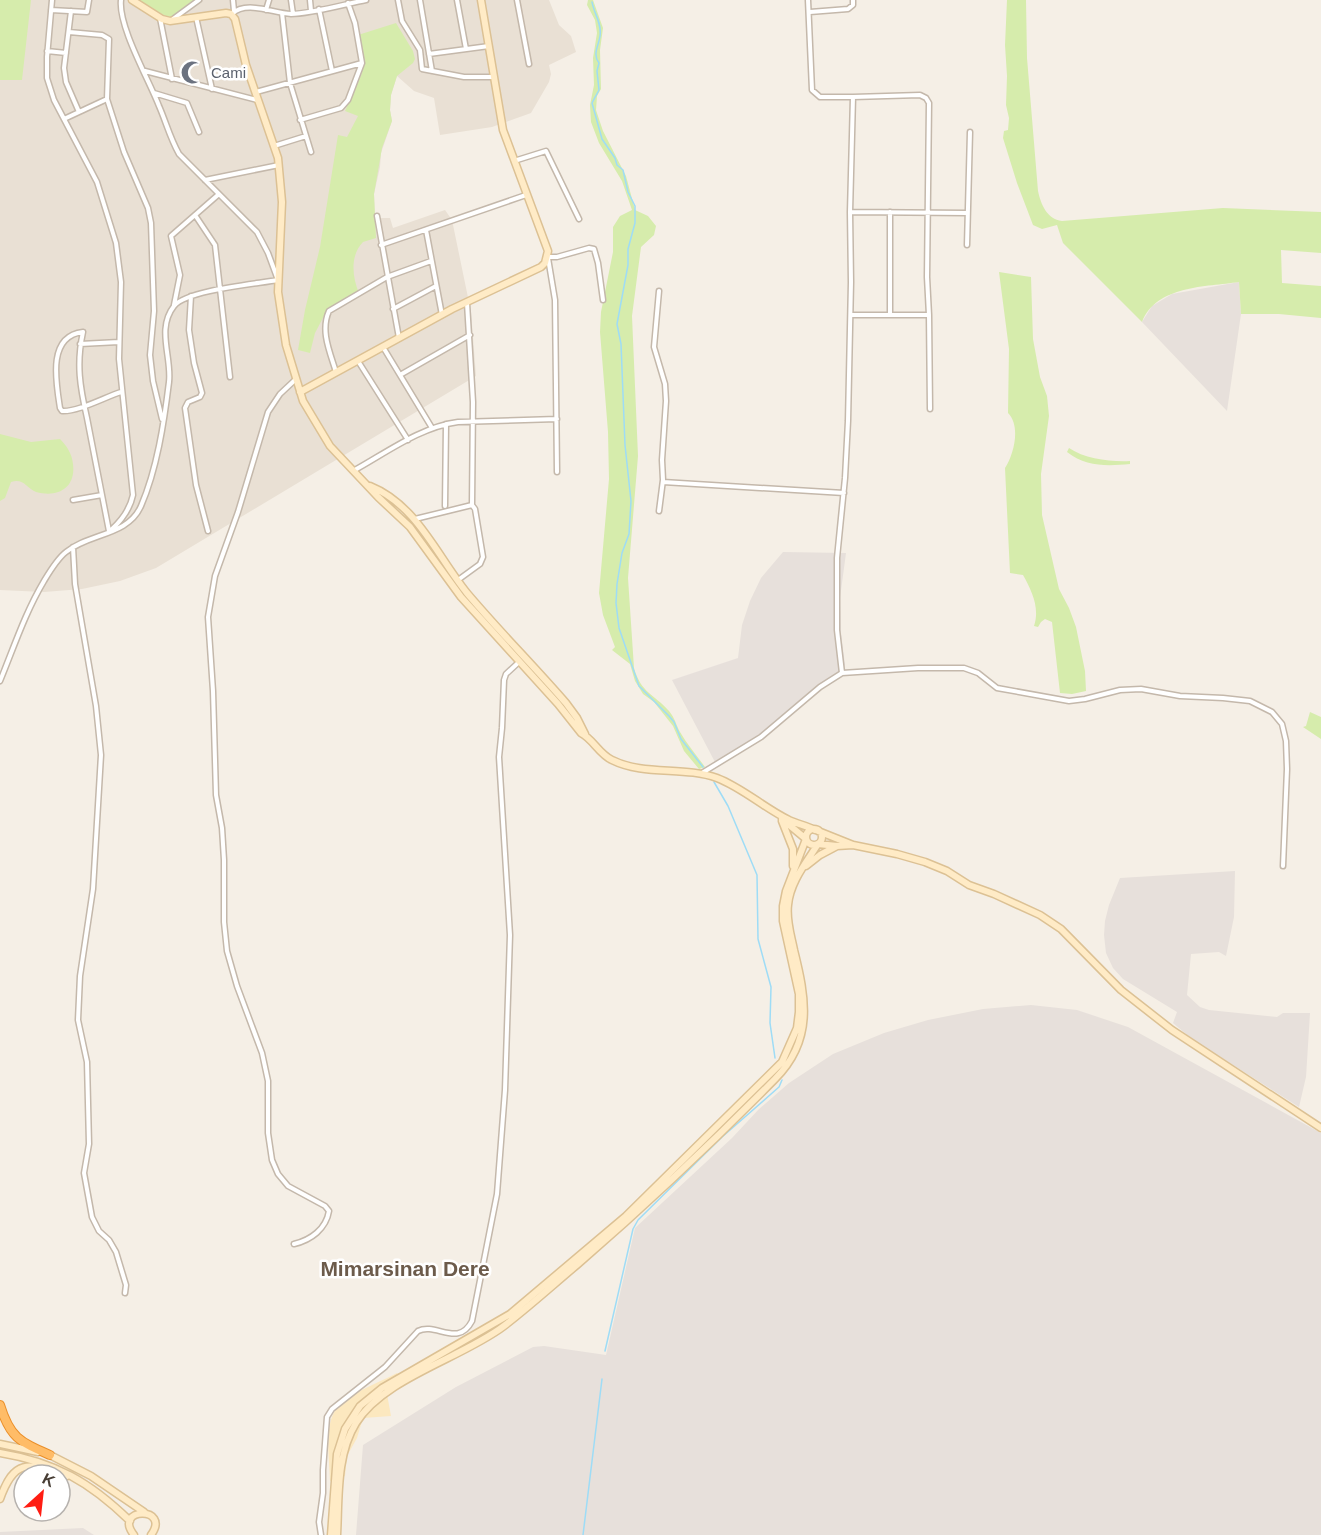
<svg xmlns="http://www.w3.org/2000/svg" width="1321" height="1535" font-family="Arial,sans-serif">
<rect width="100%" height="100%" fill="#f5efe6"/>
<!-- residential -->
<path fill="#e9e0d4" d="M0,0H549L559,25L571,36L576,52L549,65L551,74L549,82L531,113L492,127L440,135L434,98L414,91L397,76L391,95L390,110L392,121L381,153L380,167L374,194L375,218H390L393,228L445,210L452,220L471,312L476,376L156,568L120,581L82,589L44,592L0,590Z"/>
<!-- industrial -->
<path fill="#e7e0db" d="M1239,282L1241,314L1227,411L1142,322L1152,306L1172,294Z
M783,552L846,553L840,598L841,633L845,665L843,673L782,720L716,764L672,680L738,658L742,625L750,601L761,578Z
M1235,871L1234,917L1226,956L1219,952L1191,954L1187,995L1200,1007L1209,1010L1277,1017L1283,1013H1310L1306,1077L1299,1107L1192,1039L1173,1023L1177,1012L1123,979L1113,968L1106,953L1104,935L1105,921L1109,905L1120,878Z
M1031,1005L1077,1010L1128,1027L1321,1133V1535H356L363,1445L456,1387L533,1347L544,1346L606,1355L635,1228L732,1138L759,1109L789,1083L833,1054L884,1033L928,1020L983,1009Z
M83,1528L94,1535H0V1532Z"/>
<!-- green -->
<path fill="#d6ecac" d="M0,0H31L22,80H0Z
M137,0H196L169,18Z
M588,0H593L603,28L600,50L601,89L597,96L596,110L603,131L626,176L635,210L648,216L656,226L654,235L641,247L632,316L638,456L628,578L634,668C641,693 654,694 669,711C675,718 676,725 680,732C687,744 697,756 705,767L699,769L684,751L673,726L654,702L643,694L635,681L630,664L612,650L615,647L603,615L599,593L609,479L608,432L600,332L601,312L613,252V227L620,216L632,210L622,181L599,143L591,122L590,105L594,85L593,58L597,33L595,20L587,5Z
M1007,0H1026L1027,58L1038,191C1041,205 1047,219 1062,221L1223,208L1321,212V253L1281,250L1282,283L1321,286V318L1279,314H1241L1239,282C1206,287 1157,285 1142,322L1063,243L1057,225L1042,229L1033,225L1017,183L1003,138L1004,131L1008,130L1009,118L1006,105L1007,76L1005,45Z
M396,23L413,51L415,59L413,63L397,76L391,95L390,110L392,121L382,148L374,194L376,238L363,242C350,255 352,277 359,293L326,312L315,333L310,353L298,350L305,310L320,247L338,135L347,137L358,116L345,111L362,73L358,35Z
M999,272L1031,277L1033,339L1040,377L1047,396L1049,416L1041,474L1042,515L1059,589L1069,608L1076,627L1085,671L1086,691L1072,694L1060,693L1052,622L1045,619L1041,622L1038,627L1034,626C1040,608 1032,591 1023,575L1010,573L1005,468C1014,454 1021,426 1008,413L1009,349Z
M0,434L31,442L60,439C67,446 72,454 73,464C76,488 58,498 36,492C26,488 24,478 11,482L5,498L0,501Z
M1069,448C1085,459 1111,462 1130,461V464C1107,466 1086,467 1067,452Z
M1310,712L1321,717V739L1303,727L1306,726Z"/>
<!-- sand -->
<path fill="#fce8bf" d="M397,1373L402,1378L387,1394L391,1416L363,1418L357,1438L347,1456L345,1476L330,1481C330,1458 322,1422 340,1404C351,1393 382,1381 397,1373Z"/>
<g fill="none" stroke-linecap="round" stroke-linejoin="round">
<!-- stream -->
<path stroke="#9edcf6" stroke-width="1.5" d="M592,2C594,14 602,23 600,36C599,45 592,54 599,63L597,71L599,90L592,103L602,139L615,158L617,165L623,170L628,192L635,206V223L628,249V265L617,324L621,344L625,445L631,501L629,534L622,553L617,584L616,603L619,628L639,686L669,716L674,722L681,739L703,767
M714,782L728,806L757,875L758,939L771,987L770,1023L775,1058
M605,1351L633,1229L638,1220L722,1137L779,1087L782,1080
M583,1535L602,1379"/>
<defs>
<path id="street" d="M52,0L47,57V78L54,100L97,182L116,243L121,282L119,359L133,495C130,509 123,519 112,529
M233,0L234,11
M291,0L293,14
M310,0L311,11
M398,0L402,21L420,50L422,69L464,77H493
M420,0L432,71
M457,0L466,49
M517,0L529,64
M808,0L812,90L820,97H853L850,212L967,213
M319,9L332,71
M51,10L87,12L89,0
M266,10L269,0
M71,11L64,68L66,82L79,112
M810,12L848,9L853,5V0
M282,13L290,83L311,152
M232,14C246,0 272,13 291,14C310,14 346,4 366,0
M196,17L212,89
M160,18L172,79
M173,19L199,0
M69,32L102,35L109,39L107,99L124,152L148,208L151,223L154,311L150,355L153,381L162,419
M47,51L66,53
M429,54L489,46
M145,71L257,100
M256,92L362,63
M154,93L187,103L199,132
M64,119L107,99
M300,120L341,108L348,100L362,63L355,23L348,3
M274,146L306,136
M514,161L546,151L579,219
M205,180L279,165
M890,212V315
M195,215L215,245L230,377
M377,216L399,338
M426,230L442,315
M381,245L526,195
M967,245L970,132
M548,257H557L589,248L594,249L598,263L603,300
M548,258L555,300L557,472
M659,291L654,347L665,384L666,401L662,460L663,480L659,511
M191,296L189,330L194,363L202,393L200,397L188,402L185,408L196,485L208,531
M174,305L180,275L171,236L219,194
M393,309L436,286
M851,315H929L927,277L929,103L926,98L920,95L853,97
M929,315L930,409
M80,344L119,342
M383,347L432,428
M358,361L408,440
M336,372C330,352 320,331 329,311L387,277L431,261
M400,375L470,335
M353,471C386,453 420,427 458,422L557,419
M663,482L844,493
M73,500L102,495
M445,506L446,424
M415,519L472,505
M109,531L87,418C80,387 76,364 83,332C47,336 56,382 60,408L62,411C78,412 105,397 121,392
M73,547L75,584L96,706L101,755L93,889L80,976L78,1020L87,1062L89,1144L84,1173L92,1217L99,1231L109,1240L116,1252L126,1285L125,1293
M458,580L480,564L483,557L475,509L472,505L473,402L467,303
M842,673L837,630V558L845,478L848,421L851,282L850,212
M0,681C14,647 25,613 44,581C50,571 57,559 66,552C89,533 128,536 141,506C157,469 164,423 169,382C172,357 156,329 174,306C187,290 256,284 278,280L268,253L257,232L179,154C170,138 166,122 159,106C149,80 118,26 121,0
M702,773L761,737L820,687L842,673L918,668H964L978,673L997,688L1069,701L1085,699L1120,690L1141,689L1180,696L1223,698L1250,701L1272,712L1282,724L1286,741L1287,769L1283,866
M294,1244C311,1240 326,1229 329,1211L325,1206L288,1186L278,1174L272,1160L268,1133V1081L262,1053L237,986L227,951L224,922V860L222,828L216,795L213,691L208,617L215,576L238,512L268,412L280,394L296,379
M321,1535L319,1522L323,1493V1470L327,1417L332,1409L385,1367L418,1331C436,1322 458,1348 472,1321L497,1194L505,1090L510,935L499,757L502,728L504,680L506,674L519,662"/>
<path id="secondary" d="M132,0L162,19L170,21L226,13L231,14L235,19L246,65L278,158L282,202L278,292L286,345L303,401L330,446L378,497L410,527L461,597L558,704L581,733C593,739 599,754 612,760C644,776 684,766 717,778C743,788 764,808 789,820C798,824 807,826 815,830
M300,392L452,309L541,267L545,263L548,251L503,130L481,0
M370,486C417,505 437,556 467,593C499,631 534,666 566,703L577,718L585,734
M782,821L793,849V866
M806 837a8 8 0 1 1 16 0a8 8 0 1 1-16 0Z
M818,831L853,845L897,854L925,862L947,871L969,885L994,894L1040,915L1061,929L1121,990L1172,1030L1321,1128
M806,866L820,855L837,846
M0,1444L38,1452
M0,1453C55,1462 90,1482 130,1521
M48,1454L91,1476L144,1512
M0,1499C15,1456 30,1464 67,1476
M134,1535C112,1507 172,1506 151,1535
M331,1535L337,1454L345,1429L360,1406L382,1388L510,1314L626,1216L782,1062L797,1028L799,1012V994L783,921V906L786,891L806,839L782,819
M337,1535C339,1499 336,1455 356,1423C384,1378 462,1358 504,1326C530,1306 553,1285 578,1264C646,1205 712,1143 775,1079C814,1040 806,998 794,950C791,935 786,920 788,905C790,882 806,863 818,844L837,846L853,845"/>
<path id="highway" d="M0,1405C10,1438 20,1442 50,1455"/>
</defs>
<!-- street casing -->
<use href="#street" stroke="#c4b8ab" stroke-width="7"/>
<!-- secondary casing -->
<use href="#secondary" stroke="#dcc194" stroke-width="9"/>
<!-- highway casing -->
<use href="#highway" stroke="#ea8f2a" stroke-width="10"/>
<!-- street -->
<use href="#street" stroke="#fff" stroke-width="4"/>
<!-- secondary -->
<use href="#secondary" stroke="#ffebc6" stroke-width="6"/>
<!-- highway -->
<use href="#highway" stroke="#ffbc67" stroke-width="8"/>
</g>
<!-- icons -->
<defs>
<symbol id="mosque-bare" viewBox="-9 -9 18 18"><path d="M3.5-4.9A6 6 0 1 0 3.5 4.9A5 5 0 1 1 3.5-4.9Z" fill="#6b7280" stroke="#fff" stroke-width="2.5" paint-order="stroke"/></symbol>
</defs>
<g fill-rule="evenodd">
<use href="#mosque-bare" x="176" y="56" width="33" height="33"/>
</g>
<g text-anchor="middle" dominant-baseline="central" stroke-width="5" stroke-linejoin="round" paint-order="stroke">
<!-- worship labels -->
<g font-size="15" fill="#5b616d" stroke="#fff" text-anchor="start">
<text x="211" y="72">Cami</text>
</g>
<!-- district labels -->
<g font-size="21" font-weight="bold" fill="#6c5b4b" stroke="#fff">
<text x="405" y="1268">Mimarsinan Dere</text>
</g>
</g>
<!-- north arrow -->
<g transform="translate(42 1493) rotate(27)"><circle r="28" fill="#ffffff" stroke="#b6b2ae" stroke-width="1.5"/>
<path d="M0-4.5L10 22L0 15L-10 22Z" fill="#ff1d13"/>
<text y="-9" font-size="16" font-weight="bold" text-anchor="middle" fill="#483e35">K</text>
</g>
</svg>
